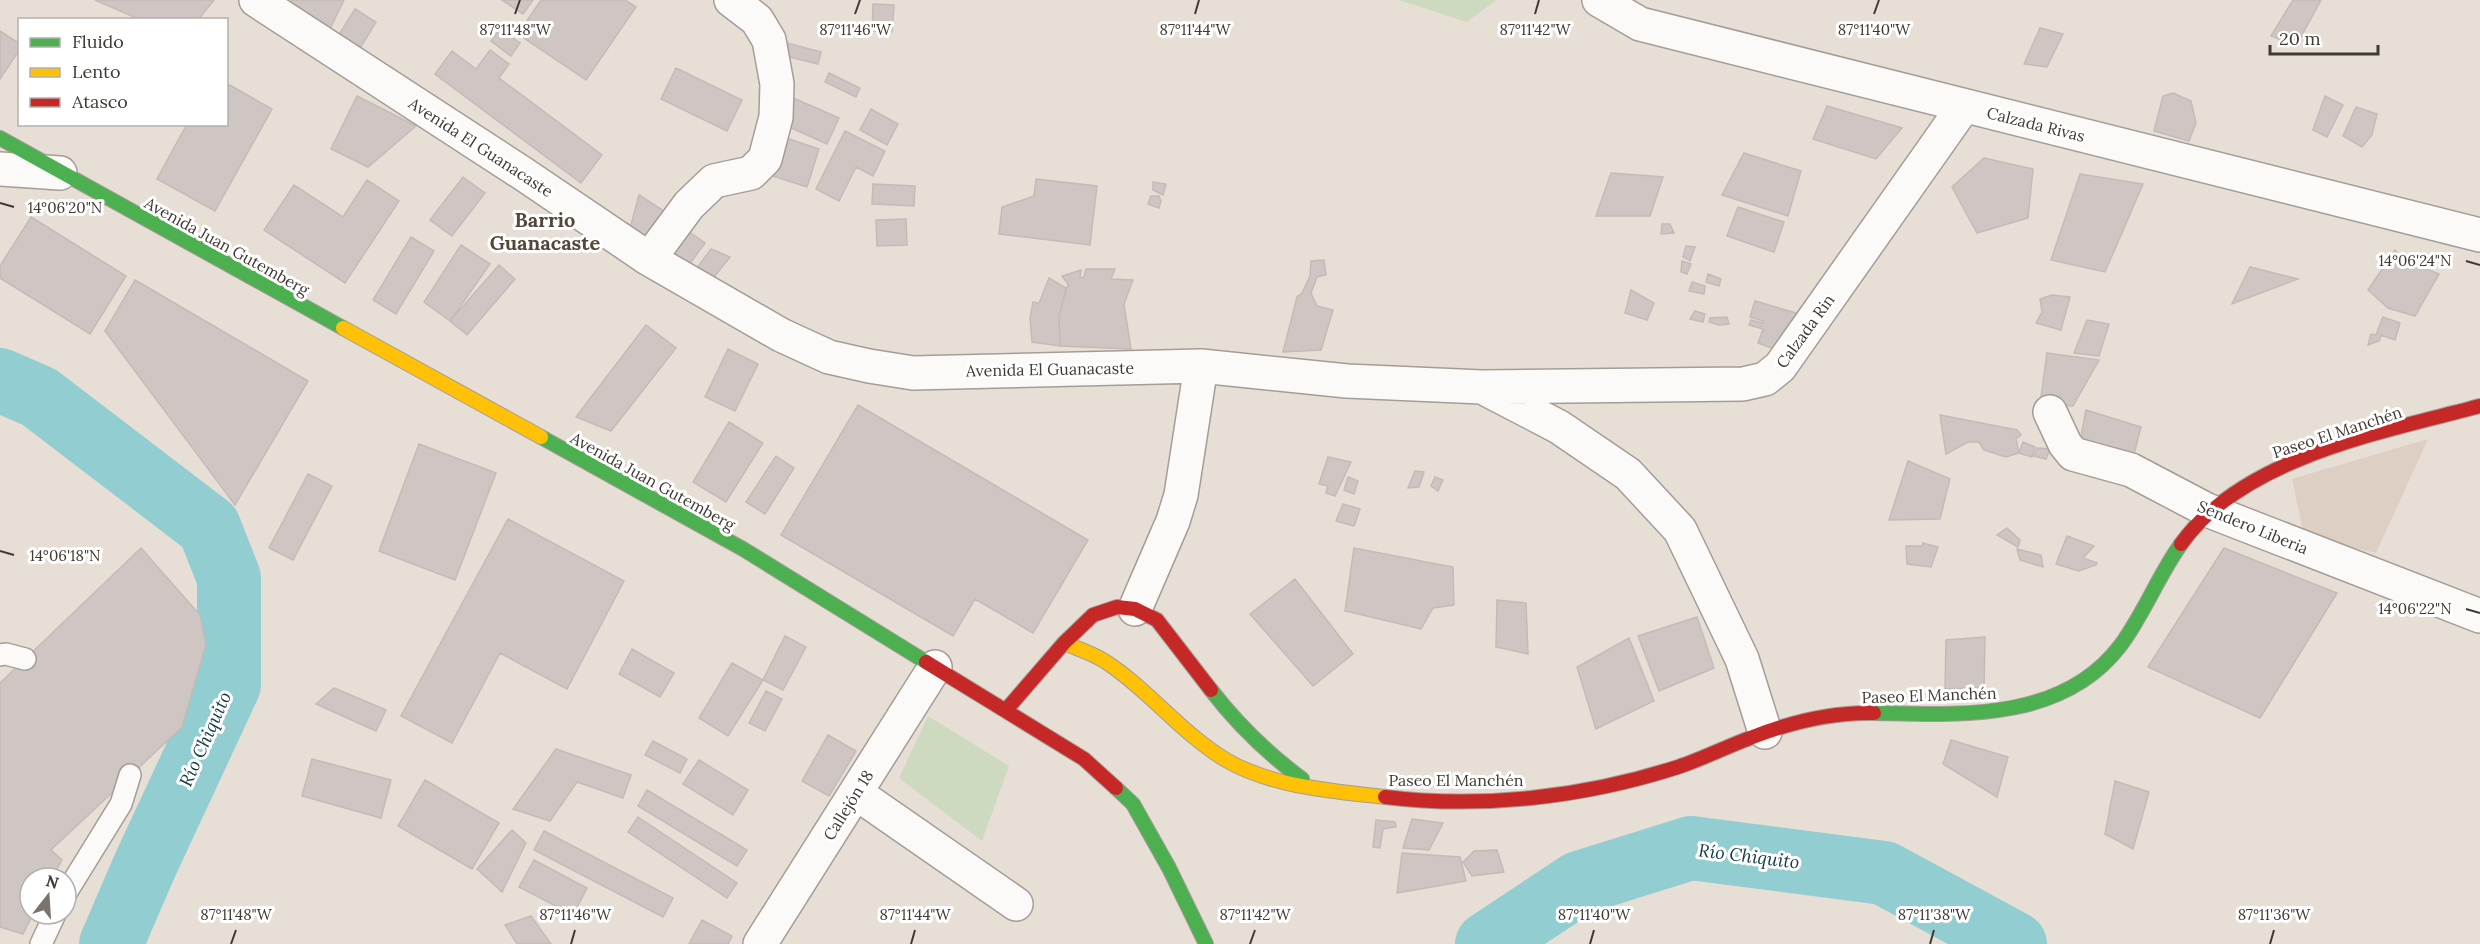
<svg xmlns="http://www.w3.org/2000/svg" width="2480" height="944" font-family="Lora,serif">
<rect width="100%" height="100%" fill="#e7ded5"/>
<!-- commercial -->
<path fill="#decfc4" d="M2428,439L2376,553L2304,535L2292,479Z"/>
<!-- green -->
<path fill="#cedac0" d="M1399,0H1496L1467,22Z
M928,716L1009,766L982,841L899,778Z"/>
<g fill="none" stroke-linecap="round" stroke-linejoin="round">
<!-- river -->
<path stroke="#92cdd1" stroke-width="64" d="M0,380L39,397L209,527L229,578V685L146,863L111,944
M1487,944L1579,883L1691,848L1884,873L2015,944"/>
</g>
<!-- building -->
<path fill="#cfc6c3" stroke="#c4bbb9" stroke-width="1.5" d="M95,0H214L198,20H141Z
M292,0H344L327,35L285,14Z
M502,0H533L523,14Z
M541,0H625L636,7L586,80L518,34Z
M2293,0H2321L2296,46L2271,36Z
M873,4L894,5L892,32L872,31Z
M355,9L376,22L356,55L335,41Z
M2040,28L2063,34L2047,67L2024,64Z
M500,29L520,43L511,56L491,41Z
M0,31L20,44V49L0,79Z
M779,41L821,52L818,64L781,55Z
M490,50L509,64L499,78L602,155L581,183L435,74L452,51L476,69Z
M676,68L742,100L727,131L661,99Z
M829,73L860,88L856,97L825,82Z
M226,83L272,109L215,211L157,179L187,124H226Z
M2173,93L2191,101L2196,123L2189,141L2154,131L2163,96Z
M784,94L839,118L827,144L789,127Z
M357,96L416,126L368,167L331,149Z
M2325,96L2343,105L2327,137L2313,130Z
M1827,106L1902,128L1876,159L1813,139Z
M2356,107L2377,114L2372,135L2362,147L2343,136Z
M871,109L898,124L887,145L860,130Z
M845,131L885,151L873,176L856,167L839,201L816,189Z
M780,136L819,149L807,187L767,174Z
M1744,153L1801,171L1788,216L1722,195Z
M1984,158L2033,169L2028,218L1977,233L1952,187Z
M1611,173L1663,177L1650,216H1596Z
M2080,174L2143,184L2105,272L2051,260Z
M463,177L485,193L452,236L430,220Z
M1036,179L1097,186L1090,245L999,234L1002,207L1034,196Z
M367,180L399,201L345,283L264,230L294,185L343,217Z
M1153,182L1166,184L1163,195L1153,190Z
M873,184L915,186L914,206L872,204Z
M639,195L667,213L644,247L628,236Z
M1151,196H1159L1161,201L1159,208L1148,204Z
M1738,207L1784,222L1774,252L1727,236Z
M31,217L126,276L90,334L0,278V266Z
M906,219L907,245L877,246L876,220Z
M1662,224H1670L1674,233L1661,234Z
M688,231L705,243L685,270L668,258Z
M411,237L434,251L396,314L373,300Z
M461,245L490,264L450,321L424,302Z
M1686,246L1695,247L1690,261L1683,257Z
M711,249L730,257L711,281L696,269Z
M2395,250L2402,258L2439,274L2415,316L2388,308L2368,290Z
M1324,260L1326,275L1317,277L1311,293L1317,306L1333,310L1321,350L1283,352L1297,297L1302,293L1310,276L1311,261Z
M1682,261L1691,264L1687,274L1681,272Z
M499,265L515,279L467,335L450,321Z
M2250,267L2298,279L2232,304Z
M1086,269H1115L1111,279L1133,280L1124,304L1131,349L1060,346L1059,316L1068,284L1062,276L1081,270L1080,278L1084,277Z
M1708,274L1721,279L1719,286L1706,282Z
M1049,278L1066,288L1059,316L1060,346L1032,342L1030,318L1033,302L1039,303Z
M135,280L308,381L235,505L105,331Z
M1692,282L1705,286L1704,294L1689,291Z
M1631,290L1654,303L1647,320L1625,313Z
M2052,295L2070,297L2061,330L2036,323L2042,312L2040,299Z
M1755,301L1803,315L1777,350L1758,343L1763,329L1749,325L1751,320L1762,323L1763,321L1750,317Z
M1695,311L1705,314L1703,322L1690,319Z
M1727,317L1729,324L1719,325L1709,322L1710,318Z
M2383,317L2400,323L2395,340L2381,335L2379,341L2368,345L2371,334L2376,335Z
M2087,320L2109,324L2099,356L2074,353Z
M646,325L676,348L611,431L576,417Z
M728,349L758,364L735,411L705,397Z
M2047,353L2099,360L2073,406L2040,404Z
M858,405L1088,540L1033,633L975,599L953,636L781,535Z
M2086,410L2141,427L2132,462L2079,447Z
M1940,415L2017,430L2021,435L2016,439L2019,453L2006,457L1984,450L1979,442H1968L1946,454Z
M729,422L763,443L726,502L693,482Z
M2023,442L2035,447L2032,457L2019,453Z
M419,444L496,473L455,580L379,551Z
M2037,448L2050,449L2046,459L2034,456Z
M776,456L794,468L765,514L746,502Z
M1328,457L1351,462L1335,496L1326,493L1328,486L1319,484Z
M1908,461L1950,479L1940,519L1889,520Z
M1415,471L1424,472L1419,487L1408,488Z
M308,474L332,486L293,560L269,548Z
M1348,477L1358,481L1354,494L1344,490Z
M1435,477L1443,480L1438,491L1431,486Z
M1343,504L1360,509L1354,526L1336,521Z
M508,519L624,581L567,689L500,653L452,743L401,716Z
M2007,528L2020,540L2018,547L1997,535Z
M2067,536L2094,546L2083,558L2097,563L2096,565L2079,571L2056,564Z
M1923,543L1938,547L1931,567L1907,564L1906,546H1922Z
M141,548L200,615L206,644L182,727L51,850L62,860L52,878H30V914H33L23,934L0,927V683Z
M1354,548L1453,567L1454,605L1433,608L1421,629L1345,611Z
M2224,548L2337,593L2260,718L2148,667Z
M2017,549L2041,555L2043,567L2020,560Z
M1295,579L1353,654L1313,686L1250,614Z
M1497,600L1526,603L1528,654L1496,647Z
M1697,617L1714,668L1659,691L1638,636Z
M785,636L806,647L783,690L763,680Z
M1985,637L1984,687L1945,689L1946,640Z
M1629,638L1654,701L1596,729L1577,667Z
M632,649L674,673L660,697L619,674Z
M732,663L763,680L728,736L699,718Z
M334,688L386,710L376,731L316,704Z
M766,691L782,699L765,731L749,723Z
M828,735L856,751L829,796L802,781Z
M1951,740L2008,757L1997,797L1943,764Z
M653,741L687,759L680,773L645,755Z
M556,749L631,775L623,798L577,782L550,821L513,809Z
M312,759L391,780L381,818L302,796Z
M699,760L748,790L733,815L683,784Z
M425,780L499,823L472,869L398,826Z
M2115,781L2149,792L2133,849L2105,834Z
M647,790L747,850L737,866L638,806Z
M638,817L737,883L727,898L628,832Z
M1412,819L1443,823L1429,850L1403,848Z
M1376,820L1395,822L1396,827L1383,829L1380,848L1373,847Z
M512,830L526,843L502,892L477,869Z
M544,831L673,898L663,917L534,850Z
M1497,850L1504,872L1472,876L1463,862L1474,851Z
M1402,853L1460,857L1466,881L1397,893Z
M534,860L587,888L573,915L519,887Z
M531,916L551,944H517L505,925Z
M702,920L732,936L728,944H689Z"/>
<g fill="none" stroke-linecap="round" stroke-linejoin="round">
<defs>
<path id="lane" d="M0,655L6,654L25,659
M66,893L121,804L130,775
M41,944L55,914"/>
<path id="street" d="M256,0L522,173L649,259L781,335L829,357L869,366L913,373L1201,366L1347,381L1482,387L1743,384L1765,379L1780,367L1964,106
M1599,0L1640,24L2480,235
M0,169L60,173
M649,259L689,205L714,181L751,173L765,159L776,117L777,84L769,40L757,20L731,0
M1486,389L1559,427L1628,474L1680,530L1742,659L1765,732
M2050,412L2065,444L2073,454L2131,470L2207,510L2480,616
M1135,609L1173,521L1181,495L1201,366
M856,793L1016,904
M760,944L935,667"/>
<path id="fast" d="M0,138L343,328
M541,437L743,549L926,662
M1211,690C1238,725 1267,753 1302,779
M1874,713C1959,715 2062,722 2120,646C2144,614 2158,576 2181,544
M1116,788L1133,804L1169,868L1206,944"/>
<path id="slow" d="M343,328L541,437
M1064,643C1078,649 1093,653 1106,662C1149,690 1181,733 1226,760C1272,787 1333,791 1385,797"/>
<path id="jam" d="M2181,544C2243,457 2383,432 2480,406
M926,662L1084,759L1116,788
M1006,710L1064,643L1093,615L1117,607L1135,609L1157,620L1211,690
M1385,797C1482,809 1585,797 1678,767C1702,759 1726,747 1750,738C1788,723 1833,712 1874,713"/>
</defs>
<!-- lane casing -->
<use href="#lane" stroke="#a49d96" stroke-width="24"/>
<!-- street casing -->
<use href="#street" stroke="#a49d96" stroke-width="36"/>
<!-- fast casing -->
<use href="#fast" stroke="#a49d96" stroke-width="16"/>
<!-- slow casing -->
<use href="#slow" stroke="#a49d96" stroke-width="16"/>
<!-- jam casing -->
<use href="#jam" stroke="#a49d96" stroke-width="16"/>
<!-- lane -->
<use href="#lane" stroke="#fbfaf9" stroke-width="21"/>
<!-- street -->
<use href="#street" stroke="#fbfaf9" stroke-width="33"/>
<!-- fast -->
<use href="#fast" stroke="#4caf50" stroke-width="14"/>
<!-- slow -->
<use href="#slow" stroke="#ffc107" stroke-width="14"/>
<!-- jam -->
<use href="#jam" stroke="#c62828" stroke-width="14"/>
</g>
<!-- ticks -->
<path fill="none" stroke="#403a33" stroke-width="2" d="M515,14L520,0M855,14L860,0M1195,14L1199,0M1535,14L1539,0M1874,14L1879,0M0,203L14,207M2466,261L2480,265M0,551L14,555M2466,609L2480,613M231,944L236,930M571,944L575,930M911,944L915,930M1250,944L1255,930M1590,944L1594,930M1930,944L1934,930M2270,944L2274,930"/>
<g text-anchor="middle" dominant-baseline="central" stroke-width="6" stroke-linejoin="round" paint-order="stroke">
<!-- street labels -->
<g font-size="16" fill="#403a33" stroke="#fff">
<text transform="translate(2036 124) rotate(14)">Calzada Rivas</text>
<text transform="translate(481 147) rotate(33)">Avenida El Guanacaste</text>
<text transform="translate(227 246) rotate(29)">Avenida Juan Gutemberg</text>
<text transform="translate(1805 331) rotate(-54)">Calzada Rin</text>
<text transform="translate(1050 369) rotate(-1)">Avenida El Guanacaste</text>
<text transform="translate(2337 432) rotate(-18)">Paseo El Manchén</text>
<text transform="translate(653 481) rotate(29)">Avenida Juan Gutemberg</text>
<text transform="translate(2253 527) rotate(22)">Sendero Liberia</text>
<text transform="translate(1929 695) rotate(-2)">Paseo El Manchén</text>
<text x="1456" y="780">Paseo El Manchén</text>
<text transform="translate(848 805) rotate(-58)">Callejón 18</text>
</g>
<!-- water labels -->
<g font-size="18" font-style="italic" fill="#103b3f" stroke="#fff">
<text transform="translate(205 739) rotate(-66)">Río Chiquito</text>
<text transform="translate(1749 856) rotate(7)">Río Chiquito</text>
</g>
<!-- quarter labels -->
<g font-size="20" font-weight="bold" fill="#534738" stroke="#fff">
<text x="545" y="219">Barrio<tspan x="545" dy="23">Guanacaste</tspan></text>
</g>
</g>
<g font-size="15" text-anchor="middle" fill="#403a33" stroke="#fff" stroke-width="6" stroke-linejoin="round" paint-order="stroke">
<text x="515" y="35">87°11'48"W</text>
<text x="855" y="35">87°11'46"W</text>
<text x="1195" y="35">87°11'44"W</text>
<text x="1535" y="35">87°11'42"W</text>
<text x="1874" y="35">87°11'40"W</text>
<text x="65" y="213">14°06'20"N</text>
<text x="2415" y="266">14°06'24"N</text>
<text x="65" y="561">14°06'18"N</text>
<text x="2415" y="614">14°06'22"N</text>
<text x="236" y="920">87°11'48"W</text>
<text x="575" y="920">87°11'46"W</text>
<text x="915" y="920">87°11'44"W</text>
<text x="1255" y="920">87°11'42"W</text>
<text x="1594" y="920">87°11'40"W</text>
<text x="1934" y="920">87°11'38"W</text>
<text x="2274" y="920">87°11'36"W</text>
</g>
<!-- legend -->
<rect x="18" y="18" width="210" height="108" fill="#ffffff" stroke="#b3b0ad" stroke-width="1.5"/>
<rect x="30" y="38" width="30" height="9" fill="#4caf50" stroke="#b3b0ad" stroke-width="1.5"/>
<text x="72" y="48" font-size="18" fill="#403a33">Fluido</text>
<rect x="30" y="68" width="30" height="9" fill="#ffc107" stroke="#b3b0ad" stroke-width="1.5"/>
<text x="72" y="78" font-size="18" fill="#403a33">Lento</text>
<rect x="30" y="98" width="30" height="9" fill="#c62828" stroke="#b3b0ad" stroke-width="1.5"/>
<text x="72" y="108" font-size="18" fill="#403a33">Atasco</text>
<!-- north arrow -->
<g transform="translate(48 896) rotate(17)"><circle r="28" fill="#ffffff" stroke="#b3b0ad" stroke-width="1.5"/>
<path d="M0-4.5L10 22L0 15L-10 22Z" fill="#7a736c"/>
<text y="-9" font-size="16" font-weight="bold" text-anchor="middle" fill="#403a33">N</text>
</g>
<!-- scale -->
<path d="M2270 45v9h108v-9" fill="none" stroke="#403a33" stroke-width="3"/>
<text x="2279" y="45" font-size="18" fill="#403a33" stroke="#ffffff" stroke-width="4.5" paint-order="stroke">20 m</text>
</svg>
